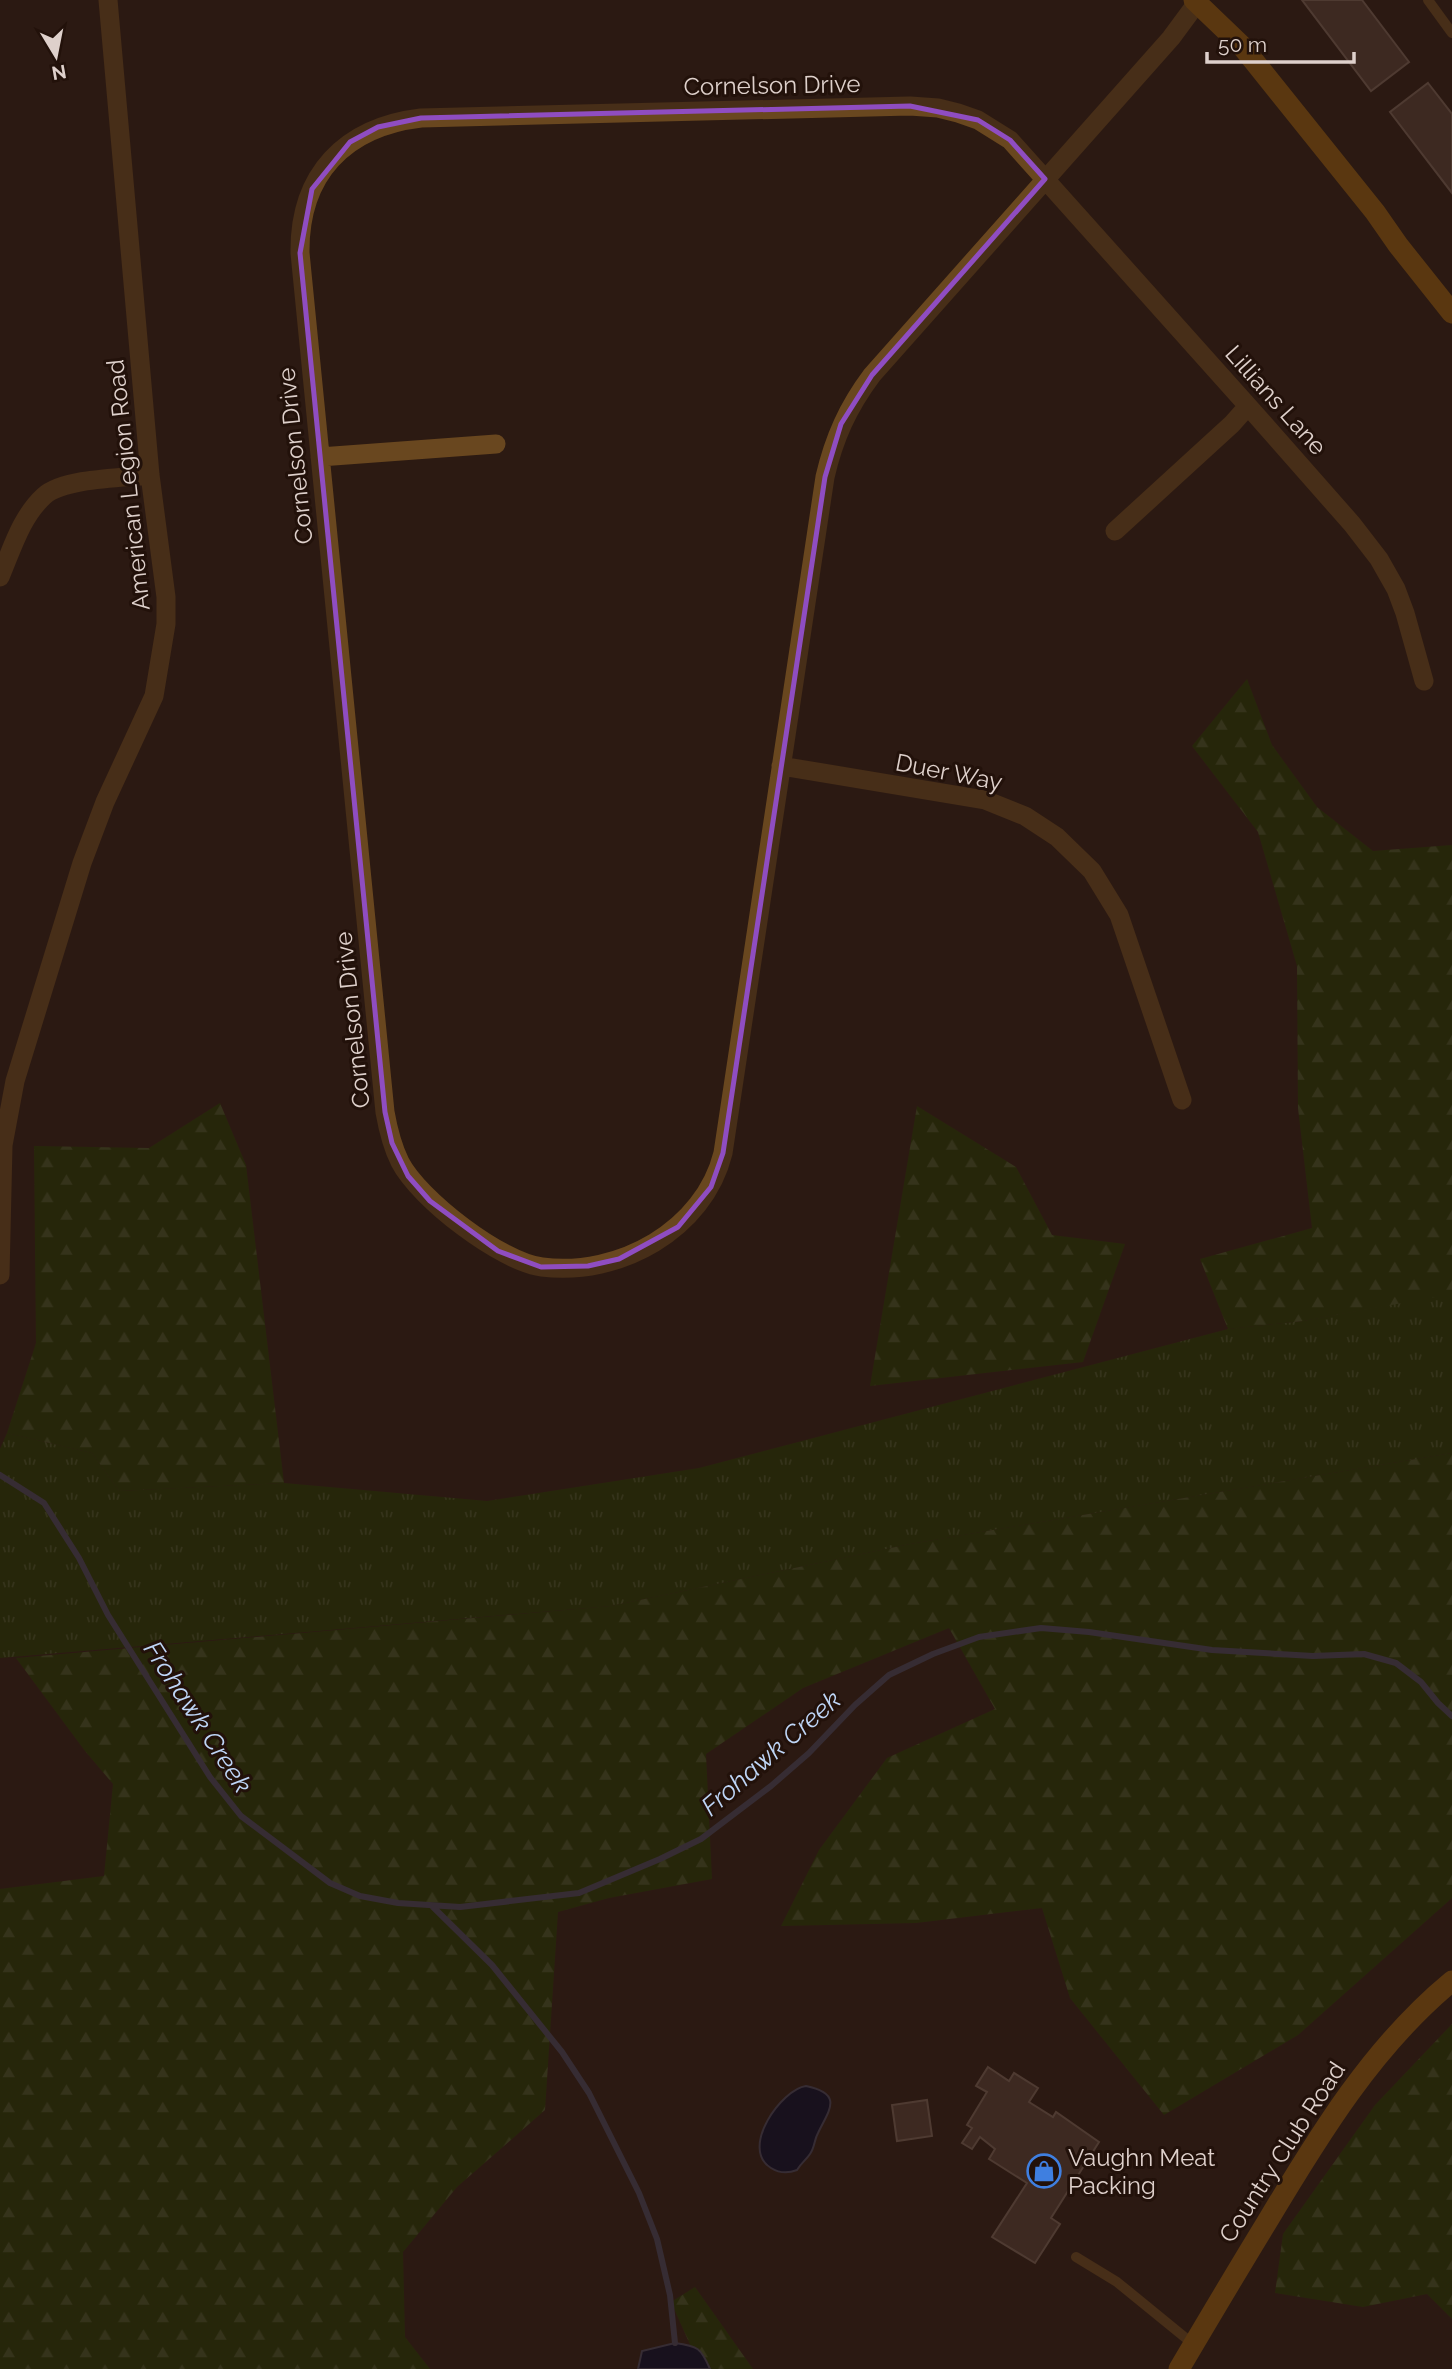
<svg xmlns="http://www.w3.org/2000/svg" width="1452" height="2369" font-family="Raleway,sans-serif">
<defs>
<pattern id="grass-tufts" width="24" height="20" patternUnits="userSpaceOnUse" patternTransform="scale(1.75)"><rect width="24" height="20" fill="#213702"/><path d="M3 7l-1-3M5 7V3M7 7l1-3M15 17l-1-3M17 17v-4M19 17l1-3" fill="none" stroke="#415326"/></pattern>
<pattern id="forest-firs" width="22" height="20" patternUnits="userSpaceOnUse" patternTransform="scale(1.75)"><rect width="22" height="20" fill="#213702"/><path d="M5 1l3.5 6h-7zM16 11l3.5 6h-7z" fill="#415326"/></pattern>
</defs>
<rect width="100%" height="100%" fill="#2c1a12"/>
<!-- grass -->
<path fill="url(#grass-tufts)" d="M1452,1290V1453L910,1544L611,1606L0,1658V1449L7,1433L92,1453L119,1491L284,1483L487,1501L699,1468L1228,1329L1303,1321L1452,1293Z"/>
<!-- forest -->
<path fill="url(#forest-firs)" d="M1247,679L1272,745L1317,807L1373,851L1452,845V1294L1303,1321L1228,1329L1200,1259L1312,1228L1298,1108L1297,966L1258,832L1192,746Z
M220,1103L246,1165L284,1483L119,1491L92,1453L7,1433L36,1343L34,1146L149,1148Z
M917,1106L1016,1167L1052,1235L1125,1244L1083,1362L870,1386Z
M1452,1453V1898L1298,2035L1164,2115L1070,1998L1042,1908L916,1923L781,1926L819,1850L887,1758L995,1709L949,1628L803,1688L706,1754L712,1879L609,1898L558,1912L545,2110L457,2187L403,2252L405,2337L430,2369H0V1889L104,1876L113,1784L85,1751L16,1658L611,1606L910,1544Z
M1452,2024V2319L1427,2294L1363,2307L1275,2293L1283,2234L1375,2105Z
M695,2287L753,2369H701L671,2302Z"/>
<!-- water -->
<path fill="#00072c" stroke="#43435c" stroke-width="2" d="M806,2086C844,2094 829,2110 818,2133C814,2140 815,2147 810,2154C806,2160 801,2163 797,2170C787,2174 779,2173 771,2168C739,2148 782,2089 806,2086Z
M675,2343C698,2346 701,2348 710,2369H638L642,2351Z"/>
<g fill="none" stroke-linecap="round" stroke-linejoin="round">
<!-- stream -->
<path stroke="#43435c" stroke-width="6" d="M0,1475L44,1503L79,1558L108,1615L210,1777L241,1816L330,1883L360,1896L398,1903L460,1907L579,1893L660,1859L701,1839L771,1786L809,1753L855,1705L889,1675L933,1654L979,1637L1041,1628L1089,1632L1212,1650L1313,1656L1364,1654L1396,1663L1421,1682L1438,1703L1452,1716
M432,1906L492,1965L562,2052L589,2093L639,2193L657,2239L670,2295L675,2343"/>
</g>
<!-- building -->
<path fill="#523d34" stroke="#786258" stroke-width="2" d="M1302,0H1362L1409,62L1371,91Z
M1428,83L1452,114V193L1390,112Z
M988,2067L1009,2081L1014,2073L1038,2088L1029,2102L1053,2117L1056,2112L1099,2142L1051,2218L1060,2224L1035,2263L992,2237L1027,2183L989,2159L995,2149L980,2137L972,2149L962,2143L972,2128L967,2125L987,2092L976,2086Z
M927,2100L932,2136L897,2141L892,2105Z"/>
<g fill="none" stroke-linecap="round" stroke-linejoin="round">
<!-- lane -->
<path stroke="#69471f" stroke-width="10" d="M1428,0L1452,33
M1076,2257L1117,2282L1193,2344"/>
<!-- street -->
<path stroke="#69471f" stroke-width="19" d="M1199,0L1171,38L872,375C848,407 834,438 825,477L723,1153C704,1230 619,1277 542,1267C501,1262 419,1199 400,1162C392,1146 388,1129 385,1112L300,253C299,174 345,127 421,118L910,106L938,108L958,113L978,120L1010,140L1248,406L1352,524L1379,559L1396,589L1405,613L1424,681
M320,457L496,444
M1115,531L1232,424L1248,406
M0,577C12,549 21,517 44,496C64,478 123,478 150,475
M781,766L985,800L1025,816L1057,837L1092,871L1119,915L1182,1100
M0,1275L3,1145L15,1081L82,863L105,802L154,696L166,624V597L150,475L108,0"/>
<!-- secondary -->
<path stroke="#925c0f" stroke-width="21" d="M1194,0L1241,45L1375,212L1398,245L1452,313
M1179,2369C1208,2320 1237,2271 1267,2222C1319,2135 1373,2046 1452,1981"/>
</g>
<!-- marked area -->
<path d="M0 0H1452V2369H0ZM910,106L978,120L1010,140L1045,179L872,375L841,424L825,477L723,1153L711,1187L678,1227L619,1259L588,1266L541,1267L498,1251L430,1201L408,1176L392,1143L385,1112L300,253L312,189L350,142L378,127L421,118Z" fill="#2c1a12" fill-opacity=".55" fill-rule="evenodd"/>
<path fill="none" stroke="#8f4dc1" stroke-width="5" stroke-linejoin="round" d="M910,106L978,120L1010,140L1045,179L872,375L841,424L825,477L723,1153L711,1187L678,1227L619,1259L588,1266L541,1267L498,1251L430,1201L408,1176L392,1143L385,1112L300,253L312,189L350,142L378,127L421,118Z"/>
<!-- icons -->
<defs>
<symbol id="shop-ring" viewBox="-11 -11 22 22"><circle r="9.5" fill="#22110a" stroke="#3f7fe0" stroke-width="1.5"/><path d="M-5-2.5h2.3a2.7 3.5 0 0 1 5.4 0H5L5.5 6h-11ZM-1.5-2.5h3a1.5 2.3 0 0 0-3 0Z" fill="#3f7fe0"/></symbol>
</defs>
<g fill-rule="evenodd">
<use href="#shop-ring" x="1025" y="2152" width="38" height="38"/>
</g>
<g text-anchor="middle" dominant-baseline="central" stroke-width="6" stroke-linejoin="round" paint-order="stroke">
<!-- street labels -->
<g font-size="24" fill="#ded0cb" stroke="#22110a">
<text transform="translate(772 85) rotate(-1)">Cornelson Drive</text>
<text transform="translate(1276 400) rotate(48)">Lillians Lane</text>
<text transform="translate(295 456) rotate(-96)">Cornelson Drive</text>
<text transform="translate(128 485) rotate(-96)">American Legion Road</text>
<text transform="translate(949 772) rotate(11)">Duer Way</text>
<text transform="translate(352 1020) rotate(-96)">Cornelson Drive</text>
<text transform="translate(1282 2152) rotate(-57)">Country Club Road</text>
</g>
<!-- poi labels -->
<g font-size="24" fill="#ded0cb" stroke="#22110a" text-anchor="start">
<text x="1068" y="2157">Vaughn Meat<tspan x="1068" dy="28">Packing</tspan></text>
</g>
<!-- water labels -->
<g font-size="26" font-style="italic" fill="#bed5f6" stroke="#22110a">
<text transform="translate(198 1717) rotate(57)">Frohawk Creek</text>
<text transform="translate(771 1753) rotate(-41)">Frohawk Creek</text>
</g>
</g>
<!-- north arrow -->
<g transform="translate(56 56) rotate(170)" stroke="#22110a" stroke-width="5" paint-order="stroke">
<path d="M0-5L12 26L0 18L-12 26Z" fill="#ded0cb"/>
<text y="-10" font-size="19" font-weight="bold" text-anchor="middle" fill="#ded0cb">N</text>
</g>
<!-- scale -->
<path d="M1207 52v10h147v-10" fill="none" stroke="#ded0cb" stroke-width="3.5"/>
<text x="1218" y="52" font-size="21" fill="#ded0cb" stroke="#22110a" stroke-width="5" paint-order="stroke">50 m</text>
</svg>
